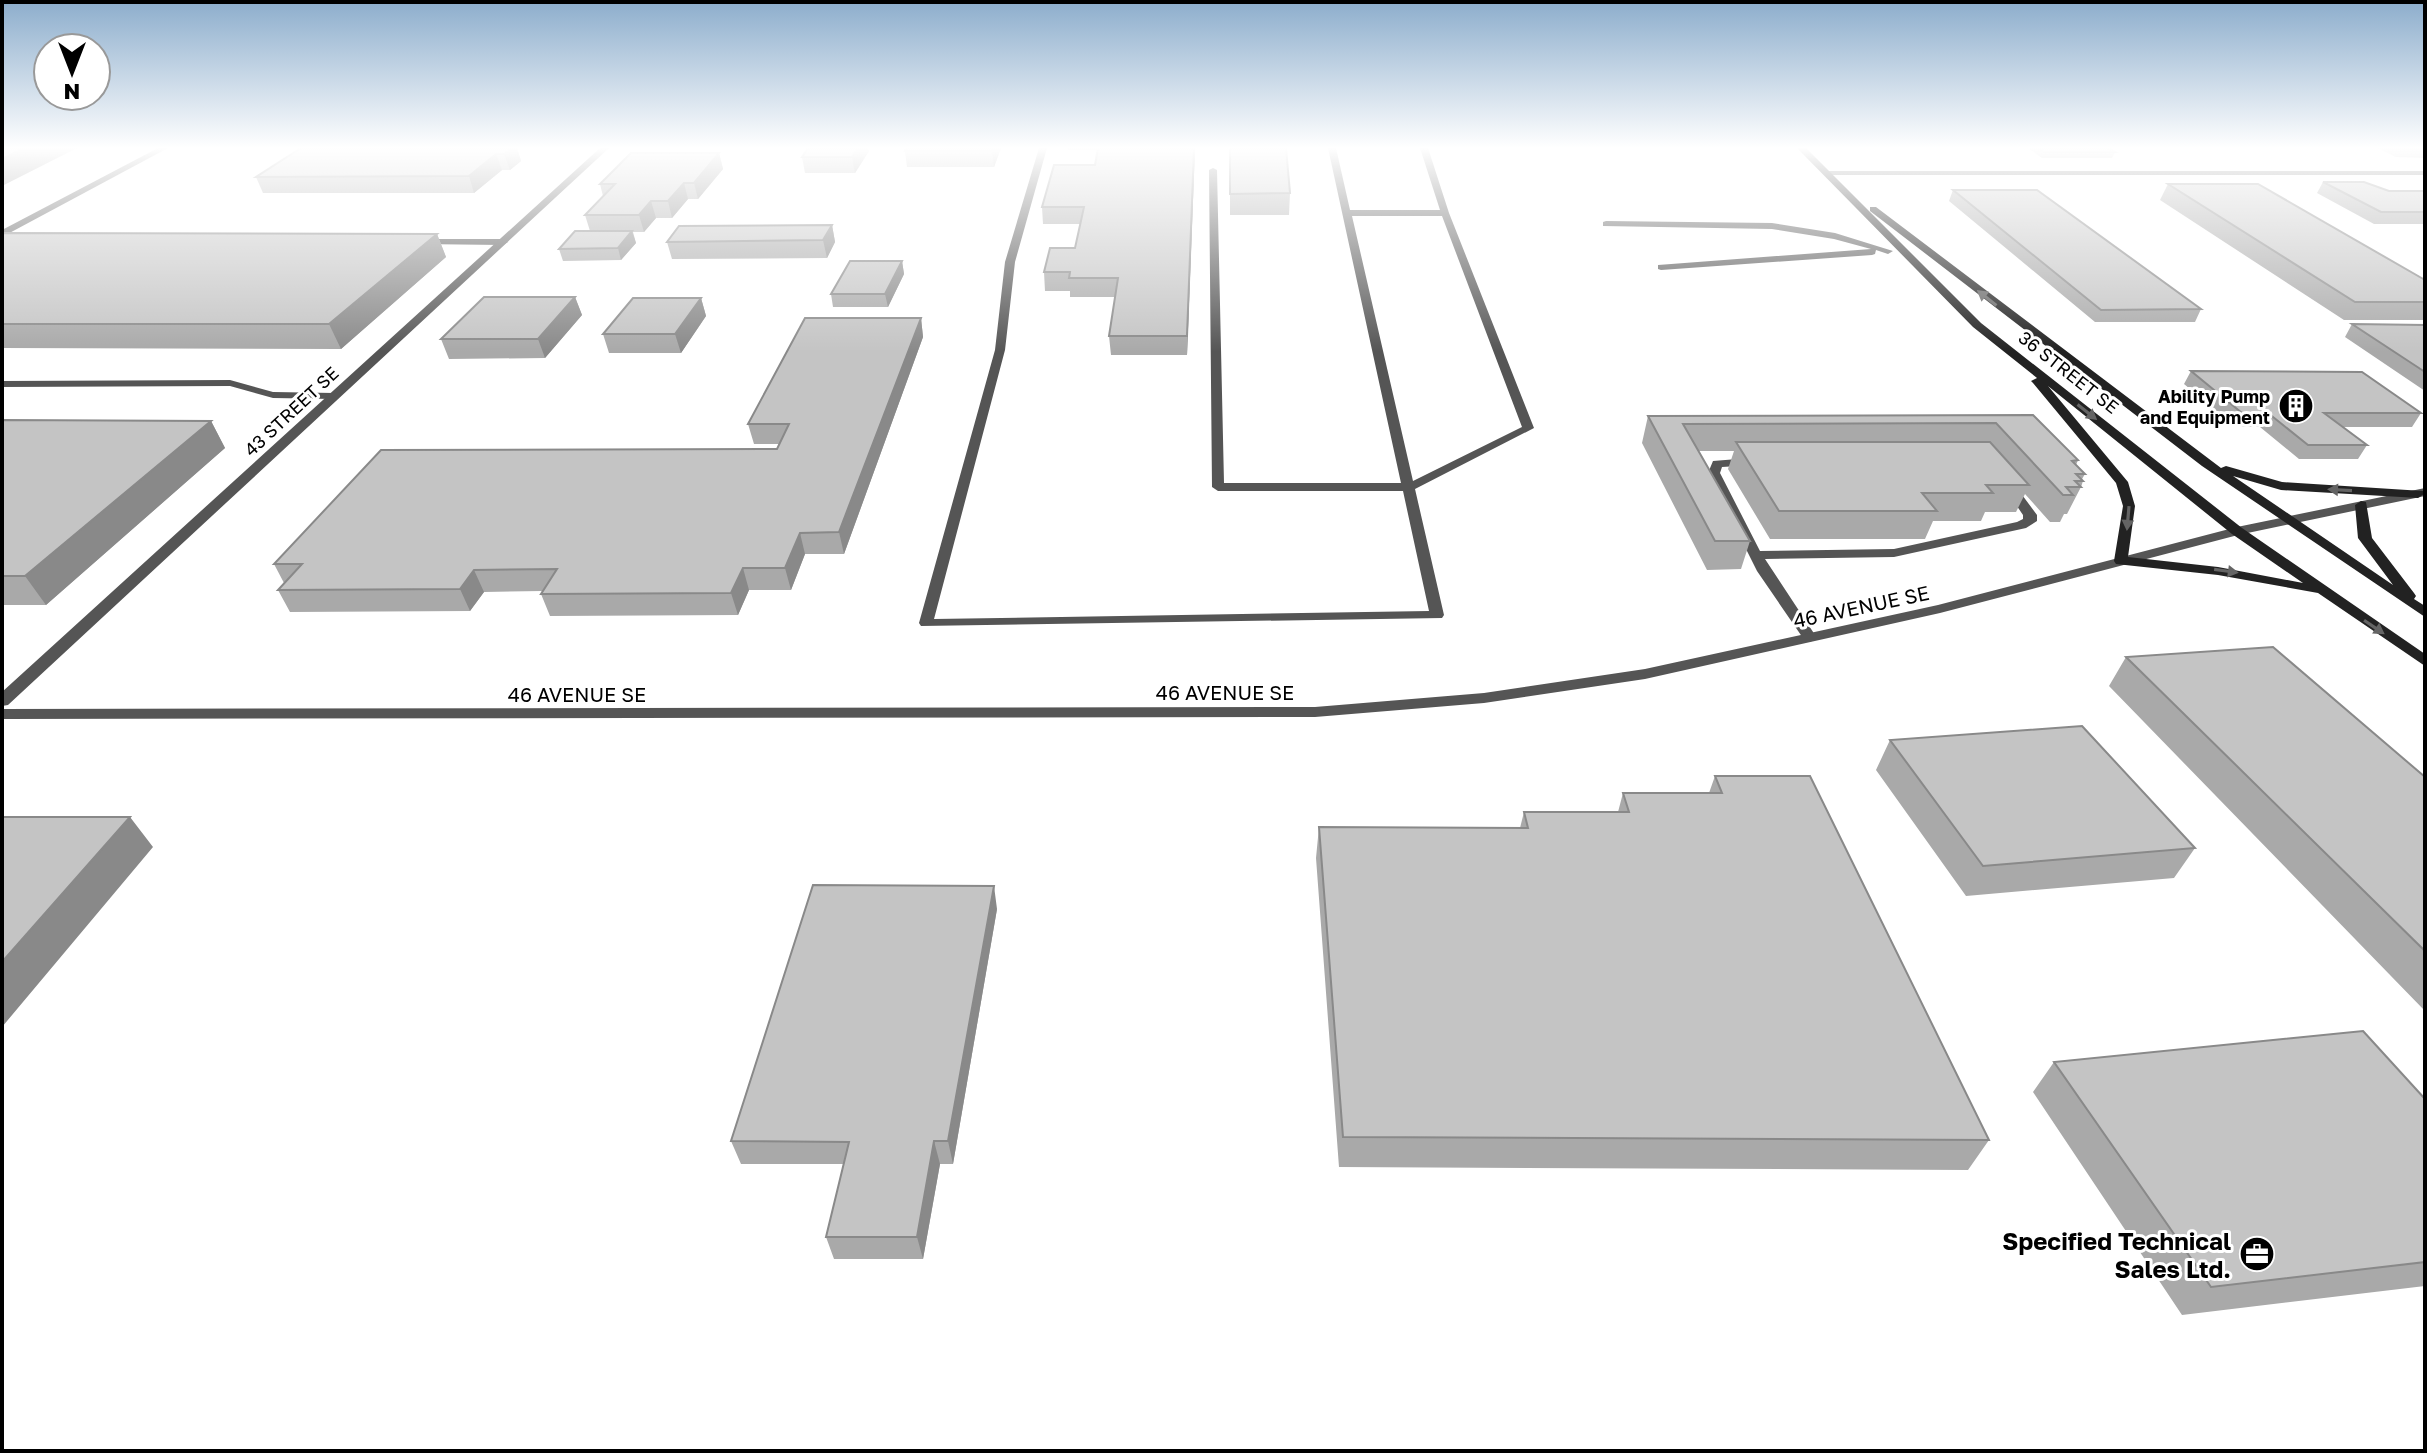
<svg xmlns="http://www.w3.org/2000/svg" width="2427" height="1453" font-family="'Golos Text',sans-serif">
<rect width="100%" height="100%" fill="#fff"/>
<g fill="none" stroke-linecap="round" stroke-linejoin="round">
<!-- lane -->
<path fill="#555" fill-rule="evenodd" d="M158,148H168L2,237V230Z
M1039,148H1047L1015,262L1005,350L934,619L1429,611L1403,491H1218L1212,487L1209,170L1213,168L1217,170L1224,483H1401L1328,148H1336L1350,210H1440L1420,148H1428L1449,213L1534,428L1415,489L1444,615L1442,618L921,626L919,623L995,350L1005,262ZM1352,216H1442L1522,427L1413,481Z
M1606,221L1772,223L1835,233L1893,251L1888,254L1876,250L1875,254L1872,255L1661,270L1658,269V265L1871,249L1834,239L1772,229L1603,226V222Z
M420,239H503L508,242L503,245L417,244L415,242Z
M230,380L273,392L334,393L340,396L334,399L273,398L230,386L2,387V381Z
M1750,458L1756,462L1754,465L1722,467L1720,473L1760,551L1894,549L2017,522L2023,519V515L2004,487L2010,483L2014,484L2037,515V521L2026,528L1894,557L1765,559L1817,638L1810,642L1805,641L1757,571L1708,473L1713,461Z"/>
<!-- street -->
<path fill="#555" fill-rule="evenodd" d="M600,148H609L8,705L2,706V692Z
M1827,171H2425V175H1824Z
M2425,488V496L2238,535L1940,613L1645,679L1484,703L1315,717L2,719V709L1315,707L1484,693L1645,669L1938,605L2237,527Z"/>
<!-- secondary -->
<path fill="#222" fill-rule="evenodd" d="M1797,148H1806L1981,323L2242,528L2425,654V666L2318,593L2218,575L2116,564L2114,561L2123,506L2116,483L2033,383L2031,381L2037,378L1973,327ZM2048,386L2232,534L2303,583L2218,567L2128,557L2135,506L2128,482Z
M1870,207H1876L2221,468L2226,466L2282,482L2423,491L2424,494L2418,498L2281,490L2233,476L2393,585L2358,538L2355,505L2361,501L2366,502L2372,538L2414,593L2416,596L2414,599L2425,606V617L2202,466L1870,211Z"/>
</g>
<!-- wall -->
<path fill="#a9a9a9" d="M517,148L521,161L510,170H502L474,193H263L256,177Z
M906,148H1001L994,167H907L905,151Z
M1068,148H1195L1187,355H1111L1109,336L1115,297H1070V291H1045L1044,272L1075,248L1080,224H1043L1042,207L1095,165L1098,150H1068Z
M1230,148L1290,193L1289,215H1230Z
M2028,148H2108L2115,152L2112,158H2042Z
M2377,148H2425V158L2396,157Z
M869,151L855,173H805L802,157Z
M719,153L723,169L698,199H688L672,218H656L644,232H633L636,243L621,260L563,261L559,249L590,231L585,215L603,196L600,184Z
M2323,182L2389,191H2425V224H2374L2317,193Z
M2168,184L2425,280V320H2344L2160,200Z
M1953,190L2201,309L2195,322H2095L1949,201Z
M832,225L835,242L827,258L672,259L667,242Z
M2,233L437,234L446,257L341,349L2,348Z
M902,261L904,274L888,307H833L831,294Z
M575,297L582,315L545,358L449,359L441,339Z
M701,298L706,316L681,353H609L603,334Z
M921,318L923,337L844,554H805L791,590H749L738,615L550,616L541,594L542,591L484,592L470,611L290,612L278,590L284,583L274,564L777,449L779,444H754L748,424Z
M2352,324L2425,325V391L2345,337Z
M2191,371L2421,413L2412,427H2342L2367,445L2358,459H2299L2260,427L2234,426L2184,384Z
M2033,415L2078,460L2076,465L2085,474L2082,479L2083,481L2081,487L2067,514H2064L2060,522H2050L2025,494L2016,512H1985L1981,521H1933L1925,539H1770L1728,469L1734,451H1698L1750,541L1741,569L1707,570L1642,443L1648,416Z
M2,420L211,421L225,448L46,605H2Z
M2126,657L2425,777V1011L2109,686Z
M1890,740L2195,848L2174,878L1966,896L1876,770Z
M1715,776L1989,1140L1968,1170L1339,1167L1316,858L1319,827L1520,828L1524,812H1618L1623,793H1709Z
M997,909L953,1164H940L923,1259H834L826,1237L844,1164H741L731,1141Z
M2054,1062L2425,1099V1286L2182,1315L2033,1092Z"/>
<!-- shaded-wall -->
<path fill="#898989" d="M24,148H77L2,186V159Z
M512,148H517L521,161L510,170L504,154Z
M858,148H868L869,151L855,173L852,157Z
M993,148H1001L994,167L992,151Z
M1194,148H1195L1187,355V336Z
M719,153L723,169L698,199L694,183Z
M496,154L502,170L474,193L469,176Z
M684,183L688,199L672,218L668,201Z
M651,201L656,218L644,232L639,215Z
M832,225L835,242L827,258L823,240Z
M632,231L636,243L621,260L618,248Z
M437,234L446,257L341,349L329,324Z
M902,261L904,274L888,307L885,294Z
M575,297L582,315L545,358L538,339Z
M701,298L706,316L681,353L675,334Z
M921,318L923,337L844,554L839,532Z
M211,421L225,448L46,605L25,576Z
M800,533L805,554L791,590L785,568Z
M743,568L749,590L738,615L731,593Z
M474,570L484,592L470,611L460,589Z
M130,817L153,847L2,1027V962Z
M994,886L997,909L953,1164L948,1141Z
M934,1141L940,1164L923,1259L917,1237Z"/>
<!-- building -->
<path fill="#c4c4c4" stroke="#898989" stroke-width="2" d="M2,148H24L2,159Z
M301,148H512L504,154H496L469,176L256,177Z
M808,148H858L852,157H802Z
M906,148H993L992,151H905Z
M1098,148H1194L1187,336H1109L1118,278H1069L1070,272H1044L1050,248H1075L1084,207H1042L1054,165H1095Z
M1230,148H1286L1290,193L1230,194Z
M2038,148H2108L2115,152H2044Z
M631,153H719L694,183H684L668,201H651L639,215H585L615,184H600Z
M2323,182H2364L2389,191H2425V212H2381Z
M2168,184H2258L2425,280V302H2355Z
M1953,190H2037L2201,309L2101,310Z
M832,225L823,240L667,242L679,226Z
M575,231H632L618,248L559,249Z
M2,233L437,234L329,324H2Z
M850,261H902L885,294H831Z
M484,297H575L538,339H441Z
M633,298H701L675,334H603Z
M805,318H921L839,532L800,533L785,568H743L731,593L541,594L557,569L474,570L460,589L278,590L302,564H274L381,450L777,449L789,424H748Z
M2352,324L2425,325V372Z
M2191,371L2362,372L2421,413H2324L2367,445H2308L2268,413H2242Z
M2033,415L2078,460L2072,461L2085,474H2076L2083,481H2075L2081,487H2066L2073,495H2063L1996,423L1683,424L1750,541H1715L1648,416Z
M2,420L211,421L25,576H2Z
M1736,442H1990L2029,485H1986L1993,493H1922L1937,511H1779Z
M2273,647L2425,777V951L2126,657Z
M2082,726L2195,848L1983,866L1890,740Z
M1715,776H1810L1989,1140L1343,1137L1319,827L1528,828L1524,812H1629L1623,793H1722Z
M2,817H130L2,962Z
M813,885L994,886L948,1141H934L917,1237H826L849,1142L731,1141Z
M2363,1031L2425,1099V1262L2211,1287L2054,1062Z"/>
<!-- one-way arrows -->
<defs><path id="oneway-solid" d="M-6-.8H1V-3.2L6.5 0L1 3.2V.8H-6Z" transform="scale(2)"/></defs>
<g fill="#646464">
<use href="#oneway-solid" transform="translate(1987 298) rotate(-142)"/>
<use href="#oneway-solid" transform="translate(2087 412) rotate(38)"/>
<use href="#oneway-solid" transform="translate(2340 490) rotate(-177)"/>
<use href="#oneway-solid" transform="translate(2128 518) rotate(95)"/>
<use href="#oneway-solid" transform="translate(2226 571) rotate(8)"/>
<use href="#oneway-solid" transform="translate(2374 627) rotate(34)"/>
</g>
<!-- sky -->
<linearGradient id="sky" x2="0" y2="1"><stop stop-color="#8cadcc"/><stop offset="0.42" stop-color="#fff"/><stop offset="1" stop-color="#fff" stop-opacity="0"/></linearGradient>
<rect width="2427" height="352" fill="url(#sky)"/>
<!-- icons -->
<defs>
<symbol id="building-disc" viewBox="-11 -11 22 22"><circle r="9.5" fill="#000" stroke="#fff"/><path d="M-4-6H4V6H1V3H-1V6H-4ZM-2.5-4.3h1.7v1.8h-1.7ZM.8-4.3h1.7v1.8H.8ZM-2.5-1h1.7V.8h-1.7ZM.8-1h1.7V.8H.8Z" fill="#fff"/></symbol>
<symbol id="office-disc" viewBox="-11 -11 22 22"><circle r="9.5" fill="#000" stroke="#fff"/><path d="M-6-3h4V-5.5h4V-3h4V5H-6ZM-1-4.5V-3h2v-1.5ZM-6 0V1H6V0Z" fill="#fff"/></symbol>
</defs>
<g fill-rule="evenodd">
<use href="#building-disc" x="2276" y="386" width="40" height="40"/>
<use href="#office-disc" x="2237" y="1234" width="40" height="40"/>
</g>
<g text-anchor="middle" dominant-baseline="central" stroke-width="6" stroke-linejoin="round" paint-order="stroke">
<!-- far-street labels -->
<g font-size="18" fill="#000" stroke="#fff">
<text transform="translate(2069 372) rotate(38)">36 STREET SE</text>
<text transform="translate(291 411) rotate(-43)">43 STREET SE</text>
</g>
<!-- far-poi labels -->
<g font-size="18" font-weight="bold" fill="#000" stroke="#fff" text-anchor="end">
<text x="2270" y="396">Ability Pump<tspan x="2270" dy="21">and Equipment</tspan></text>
</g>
<!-- street labels -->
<g font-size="20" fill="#000" stroke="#fff">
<text transform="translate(1861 606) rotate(-12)">46 AVENUE SE</text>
<text x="1225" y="692">46 AVENUE SE</text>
<text x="577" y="694">46 AVENUE SE</text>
</g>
<!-- near-poi labels -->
<g font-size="24" font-weight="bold" fill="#000" stroke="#fff" text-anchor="end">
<text x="2231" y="1240">Specified Technical<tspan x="2231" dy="28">Sales Ltd.</tspan></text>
</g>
</g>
<!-- border -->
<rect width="2427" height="1453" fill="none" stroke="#000000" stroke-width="8"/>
<!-- north arrow -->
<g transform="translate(72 72) rotate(180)"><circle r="38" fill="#ffffff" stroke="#999999" stroke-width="2"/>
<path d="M0-6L14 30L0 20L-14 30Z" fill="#000000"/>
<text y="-12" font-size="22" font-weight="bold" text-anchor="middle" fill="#000000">N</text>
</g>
</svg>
